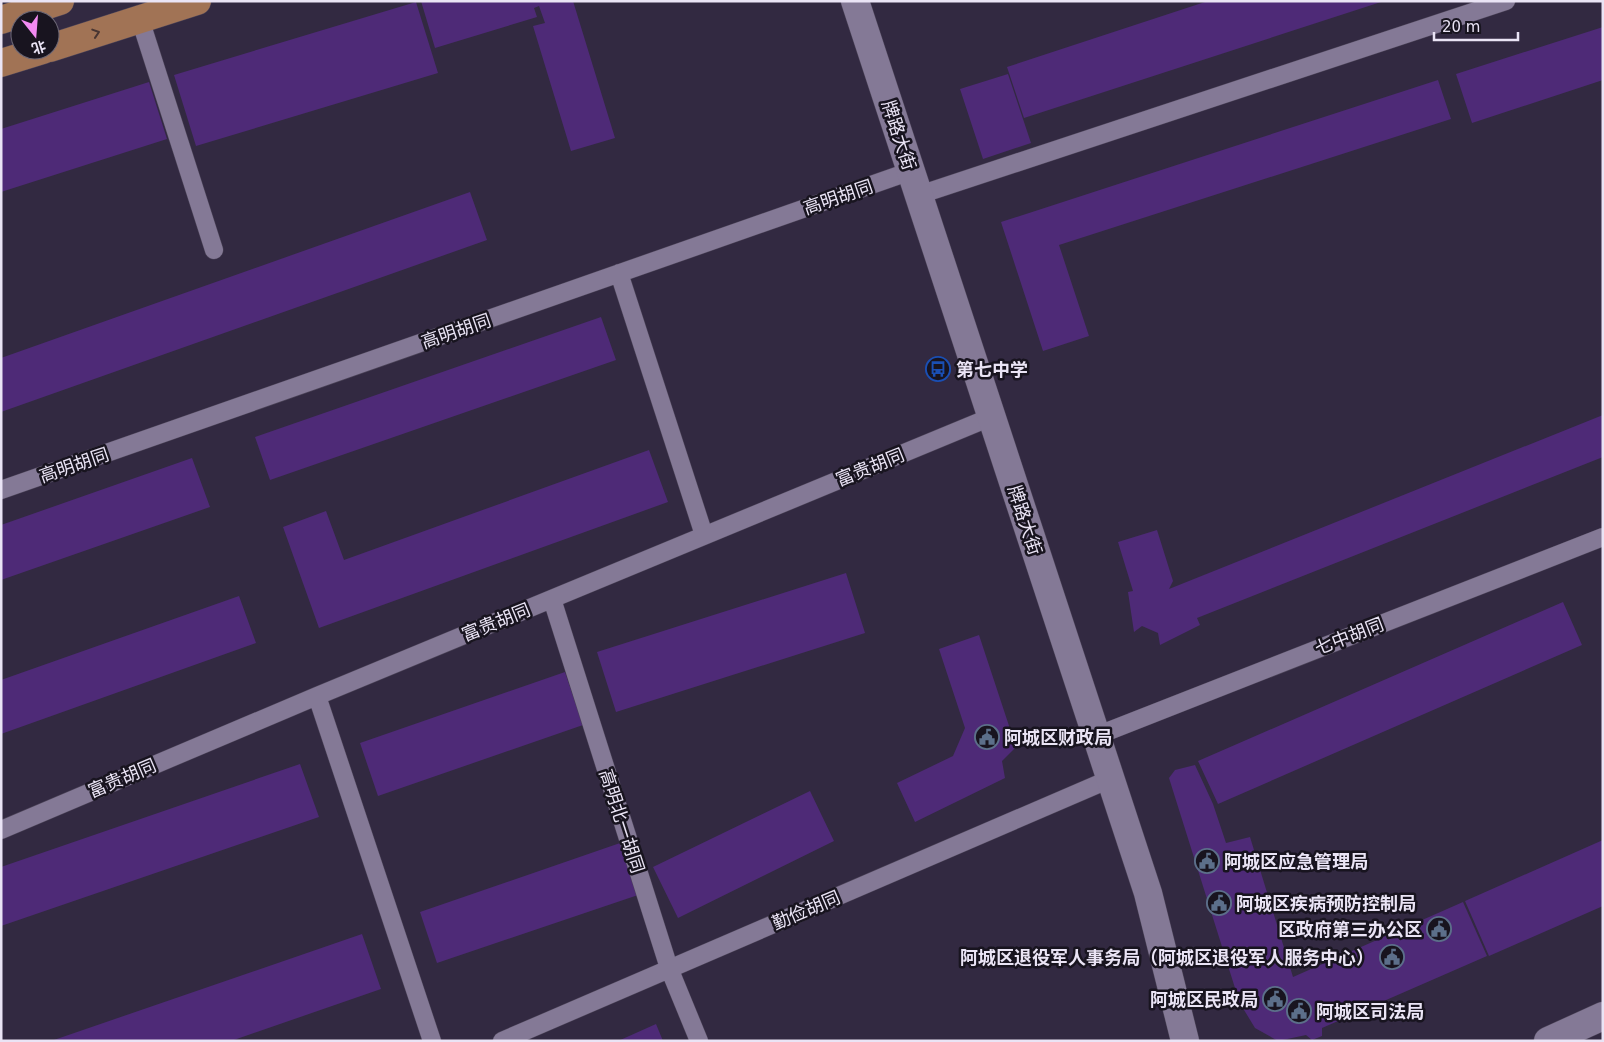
<svg xmlns="http://www.w3.org/2000/svg" width="1604" height="1042" font-family="'DejaVu Sans','Noto Sans SC',sans-serif">
<rect width="100%" height="100%" fill="#322941"/>
<!-- building -->
<path fill="#4e2a77" d="M421,1H573L615,138L571,151L533,26L545,23L539,6L534,8L537,17L435,48Z
M1208,1L1381,2L1024,118L1007,67Z
M416,2L438,73L196,146L174,75Z
M1603,27V80L1472,123L1456,74Z
M1008,74L1031,143L983,159L960,89Z
M1438,80L1451,119L1059,245L1089,336L1043,351L1001,222Z
M149,82L167,139L1,192V129Z
M470,192L487,240L1,412V358Z
M601,317L616,360L270,480L255,437Z
M1603,415V457L1197,618L1200,625L1160,645L1158,633L1142,626L1134,632L1128,592L1133,591L1118,542L1157,530L1173,581L1169,589Z
M649,450L668,502L319,628L283,527L326,511L344,560Z
M192,458L210,507L1,580V525Z
M846,573L865,633L616,712L597,652Z
M239,596L256,643L1,734V680Z
M1563,602L1582,645L1218,804L1198,761Z
M979,635L1016,747L1002,761L1005,778L915,822L897,783L953,756L965,728L939,649Z
M565,672L583,725L378,796L360,743Z
M300,764L319,817L1,926V867Z
M1195,765L1213,804L1226,843L1250,837L1293,977L1463,902L1487,956L1322,1028V1036L1312,1040L1306,1035L1278,1041L1255,1028L1241,1005L1234,1004L1231,996L1235,988L1169,778L1175,770Z
M810,791L834,841L678,918L653,867Z
M1603,840V906L1489,956L1465,901Z
M623,842L641,894L437,963L420,912Z
M362,934L381,989L231,1041H51Z
M656,1024L663,1041H618Z"/>
<g fill="none" stroke-linecap="round" stroke-linejoin="round">
<defs>
<path id="lane" d="M140,19L214,250
M919,195L1506,1
M619,273L704,535
M1,490L911,171
M552,599L669,968L699,1041
M317,696L432,1041
M1096,736L1603,537
M1,830L317,696L991,417
M502,1041L1110,779"/>
<path id="secondary" d="M855,1L1148,893L1185,1041
M1548,1041L1603,1016"/>
<path id="primary" d="M1,20L60,1
M50,48L197,1
M1,63L43,50"/>
</defs>
<!-- lane casing -->
<use href="#lane" stroke="#4c4458" stroke-width="19"/>
<!-- secondary casing -->
<use href="#secondary" stroke="#4c4458" stroke-width="29"/>
<!-- primary casing -->
<use href="#primary" stroke="#4c4458" stroke-width="29"/>
<!-- lane -->
<use href="#lane" stroke="#847996" stroke-width="18"/>
<!-- secondary -->
<use href="#secondary" stroke="#847996" stroke-width="28"/>
<!-- primary -->
<use href="#primary" stroke="#a17355" stroke-width="28"/>
</g>
<!-- one-way arrows -->
<defs><path id="oneway-chevron" d="M-2-3.5L2.5 0L-2 3.5" fill="none" stroke-width="1.6" stroke-linecap="round" stroke-linejoin="round" transform="scale(1.25)"/></defs>
<use stroke="#483532" href="#oneway-chevron" transform="translate(96 33) rotate(-18)"/>
<!-- icons -->
<defs>
<symbol id="bus-ring" viewBox="-11 -11 22 22"><circle r="9.5" fill="#18141f" stroke="#1a4fb4" stroke-width="1.5"/><path d="M-5-6H5V4H4V6H2V4H-2V6H-4V4H-5ZM-3.5-4V0h7V-4ZM-3.5 1.2v1.5H-2V1.2ZM2 1.2v1.5H3.5V1.2Z" fill="#1a4fb4"/></symbol>
<symbol id="civic-ring" viewBox="-11 -11 22 22"><circle r="9.5" fill="#18141f" stroke="#5c6f8a" stroke-width="1.5"/><path d="M-.6-6.5H3V-4.5H.6V-3L4-1V1h2V6H-6V1h2V-1L-.6-3ZM-1.2 2.5V6h2.4V2.5Z" fill="#5c6f8a"/></symbol>
</defs>
<g fill-rule="evenodd">
<use href="#bus-ring" x="924" y="355" width="28" height="28"/>
<use href="#civic-ring" x="973" y="723" width="28" height="28"/>
<use href="#civic-ring" x="1193" y="847" width="28" height="28"/>
<use href="#civic-ring" x="1205" y="889" width="28" height="28"/>
<use href="#civic-ring" x="1425" y="915" width="28" height="28"/>
<use href="#civic-ring" x="1378" y="943" width="28" height="28"/>
<use href="#civic-ring" x="1261" y="985" width="28" height="28"/>
<use href="#civic-ring" x="1285" y="997" width="28" height="28"/>
</g>
<g text-anchor="middle" dominant-baseline="central" stroke-width="5" stroke-linejoin="round" paint-order="stroke">
<!-- street labels -->
<g font-size="18" fill="#eae4f5" stroke="#18141f">
<text transform="translate(899 135) rotate(72)">牌路大街</text>
<text transform="translate(838 197) rotate(-19)">高明胡同</text>
<text transform="translate(456 331) rotate(-19)">高明胡同</text>
<text transform="translate(74 465) rotate(-19)">高明胡同</text>
<text transform="translate(870 467) rotate(-22)">富贵胡同</text>
<text transform="translate(1025 520) rotate(72)">牌路大街</text>
<text transform="translate(496 622) rotate(-22)">富贵胡同</text>
<text transform="translate(1349 636) rotate(-21)">七中胡同</text>
<text transform="translate(122 778) rotate(-23)">富贵胡同</text>
<text transform="translate(622 821) rotate(72)">高明北一胡同</text>
<text transform="translate(806 910) rotate(-23)">勤俭胡同</text>
</g>
<!-- poi labels -->
<g font-size="18" font-weight="bold" fill="#eae4f5" stroke="#18141f" text-anchor="start">
<text x="956" y="369">第七中学</text>
<text x="1004" y="737">阿城区财政局</text>
<text x="1224" y="861">阿城区应急管理局</text>
<text x="1236" y="903">阿城区疾病预防控制局</text>
<text x="1422" y="929" text-anchor="end">区政府第三办公区</text>
<text x="1374" y="957" text-anchor="end">阿城区退役军人事务局（阿城区退役军人服务中心）</text>
<text x="1258" y="999" text-anchor="end">阿城区民政局</text>
<text x="1316" y="1011">阿城区司法局</text>
</g>
</g>
<!-- border -->
<rect width="1604" height="1042" fill="none" stroke="#eae4f5" stroke-width="5"/>
<!-- north arrow -->
<g transform="translate(35 35) rotate(163)"><circle r="24" fill="#18141f" stroke="#6c6775"/>
<path d="M0-4L9 19L0 12L-9 19Z" fill="#f38af2"/>
<text y="-8" font-size="14" font-weight="bold" text-anchor="middle" fill="#eae4f5">北</text>
</g>
<!-- scale -->
<path d="M1434 32v8h84v-8" fill="none" stroke="#eae4f5" stroke-width="2.5"/>
<text x="1442" y="32" font-size="15" fill="#eae4f5" stroke="#18141f" stroke-width="4" paint-order="stroke">20 m</text>
</svg>
